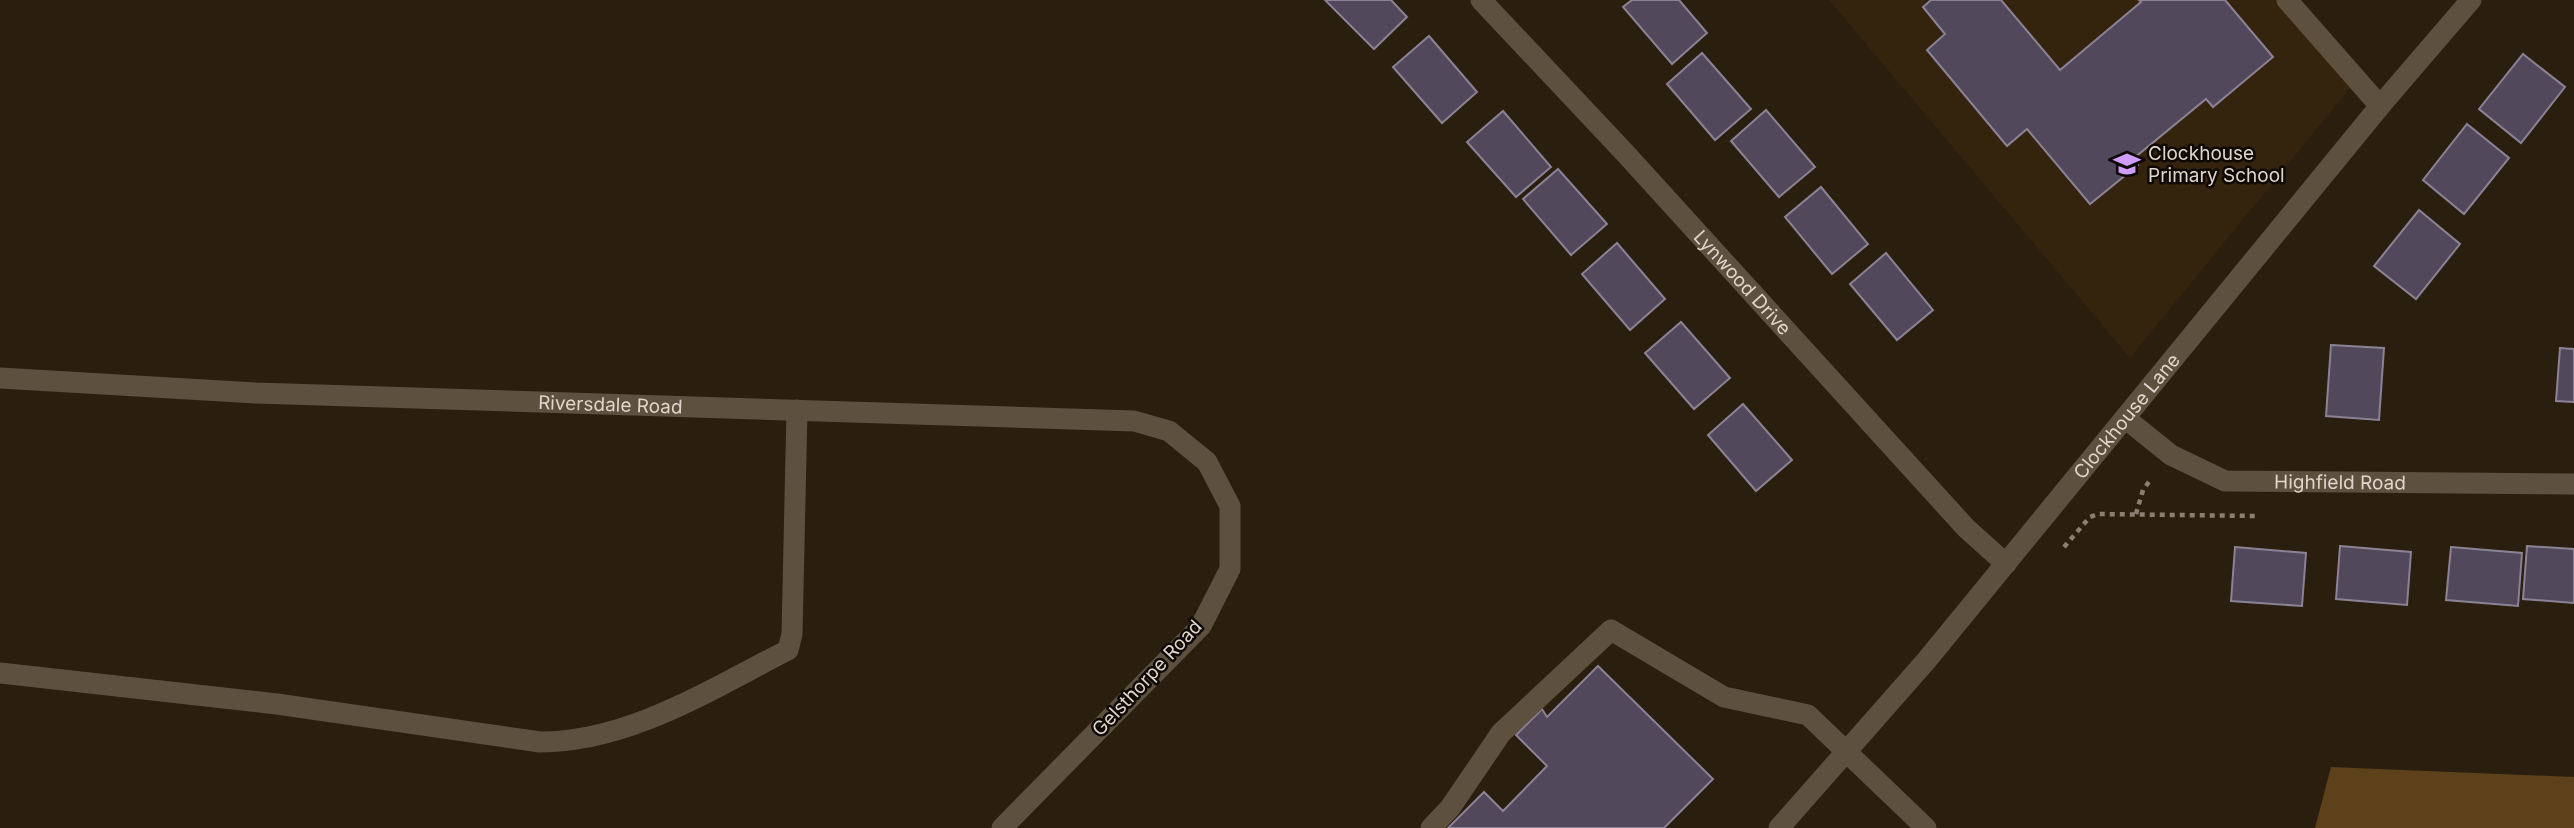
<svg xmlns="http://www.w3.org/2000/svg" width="2574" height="828" font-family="Inter,sans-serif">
<rect width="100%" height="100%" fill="#2a1e0e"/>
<!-- built -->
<path fill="#34230d" d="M1829,0H2292L2360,76L2130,358Z"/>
<!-- green -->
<path fill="#5c411b" d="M2331,767L2574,777V828H2315Z"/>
<!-- building -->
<path fill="#51485b" stroke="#8b8296" stroke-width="2" d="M1325,0H1391L1407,17L1374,49Z
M1632,0H1679L1707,33L1672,64L1623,7Z
M1931,0H2001L2060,70L2141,2L2139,0H2225L2273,57L2213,107L2206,99L2133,159L2138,165L2090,204L2027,129L2007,146L1927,50L1945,34L1923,7Z
M1429,36L1477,92L1442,123L1393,67Z
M1702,53L1751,109L1715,140L1667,84Z
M2523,54L2565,87L2521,143L2479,109Z
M1766,110L1815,167L1779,197L1731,141Z
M1503,111L1551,167L1516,197L1467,142Z
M2467,124L2509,158L2464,214L2423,180Z
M1558,169L1607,224L1571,255L1523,199Z
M1821,187L1868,244L1832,274L1785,217Z
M2419,210L2460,244L2416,299L2374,266Z
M1617,243L1665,299L1630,330L1582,274Z
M1886,253L1933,310L1897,340L1850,284Z
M1681,322L1730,378L1694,409L1645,353Z
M2331,345L2384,348L2379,420L2326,416Z
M2560,348L2574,349V402L2556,401Z
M1743,404L1792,460L1756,491L1708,435Z
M2340,546L2411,552L2407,605L2336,599Z
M2527,546L2574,549V603L2523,599Z
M2235,547L2306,553L2302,606L2231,601Z
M2451,547L2522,553L2518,606L2446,600Z
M1598,666L1713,779L1664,828H1448L1484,792L1503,811L1547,766L1516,735L1542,709L1547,717Z"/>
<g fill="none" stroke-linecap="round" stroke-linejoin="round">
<!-- path -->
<path stroke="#8a7f72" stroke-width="4.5" stroke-dasharray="5 5" stroke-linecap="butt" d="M2136,514L2143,490L2151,479
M2064,547L2090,517L2098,514L2258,516"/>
<!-- minor -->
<g stroke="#5e503f" stroke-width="21">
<path id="s1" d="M1481,0L1625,153L1966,528L2006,564"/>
<path d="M2287,0L2380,106"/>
<path id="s2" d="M0,378L256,393L1134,421L1169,431L1207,462L1230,506V569L1201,626L1002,828"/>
<path id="s3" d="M2125,418L2171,455L2225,481L2574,484"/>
<path d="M0,673L277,704L540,742C629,742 711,689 788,650L792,634L797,410"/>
<path d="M1431,828L1450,808L1501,733L1611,630L1724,697L1808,715L1926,828"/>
<path id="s4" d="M1779,828L1926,661L2380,106L2471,0"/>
</g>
</g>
<!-- icons -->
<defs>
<symbol id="school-bare" viewBox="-9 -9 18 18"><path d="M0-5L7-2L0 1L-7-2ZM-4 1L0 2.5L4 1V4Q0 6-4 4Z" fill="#cf9dff" stroke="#0e0904" stroke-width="2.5" paint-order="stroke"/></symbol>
</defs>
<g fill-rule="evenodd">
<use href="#school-bare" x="2108" y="145" width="38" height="38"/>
</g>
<g text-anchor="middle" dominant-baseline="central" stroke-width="5" stroke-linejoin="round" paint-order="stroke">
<!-- poi labels -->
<g font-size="19" fill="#dfd6cc" stroke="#0e0904" text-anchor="start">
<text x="2148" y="153">Clockhouse<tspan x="2148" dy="22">Primary School</tspan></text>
</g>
<!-- street labels -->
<g font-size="19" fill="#dfd6cc" stroke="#0e0904">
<text stroke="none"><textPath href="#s1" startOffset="385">Lynwood Drive</textPath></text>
<text stroke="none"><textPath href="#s2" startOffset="611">Riversdale Road</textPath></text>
<text stroke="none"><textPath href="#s4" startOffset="539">Clockhouse Lane</textPath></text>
<text stroke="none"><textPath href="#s3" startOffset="234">Highfield Road</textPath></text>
<text transform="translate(1147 678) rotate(-47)">Gelsthorpe Road</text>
</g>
</g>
</svg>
